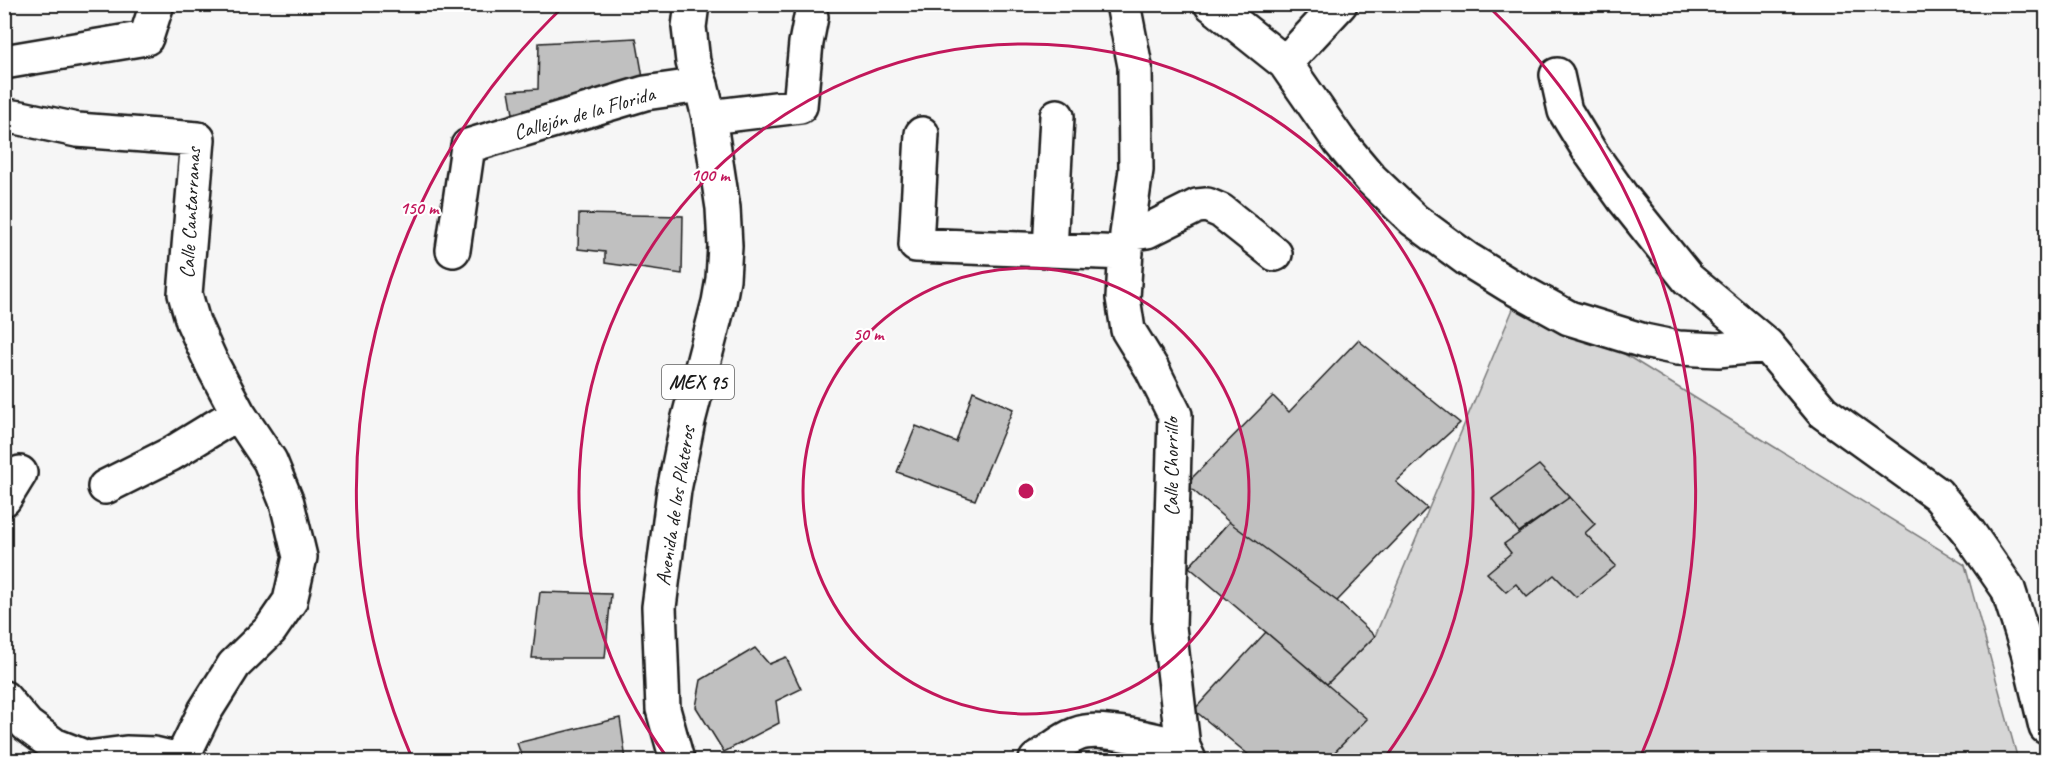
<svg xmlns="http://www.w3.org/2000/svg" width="2051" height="765" font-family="Caveat,sans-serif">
<rect width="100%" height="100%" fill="#f6f6f6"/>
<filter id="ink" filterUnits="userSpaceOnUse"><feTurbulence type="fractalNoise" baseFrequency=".0167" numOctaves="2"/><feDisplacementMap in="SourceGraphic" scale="12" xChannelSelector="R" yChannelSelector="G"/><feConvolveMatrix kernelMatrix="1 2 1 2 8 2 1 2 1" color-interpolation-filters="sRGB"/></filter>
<g filter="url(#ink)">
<!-- green -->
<path fill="#d6d6d6" stroke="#797979" stroke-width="1.5" d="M1521,290L1965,565L2018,760H1251L1375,636Z"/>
<!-- building -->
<path fill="#c0c0c0" stroke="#1c1c1c" stroke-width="1.5" d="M636,38L645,89L515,125L509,91L538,89L539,43Z
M579,214L683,216L682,274L605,263V252L578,249Z
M1358,340L1460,423L1396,482L1427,508L1337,601L1229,522L1186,484L1273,396L1289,412Z
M973,391L1013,409L975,500L897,472L916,426L956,442Z
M1539,465L1570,497L1519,532L1492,499Z
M1570,497L1595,524L1585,533L1616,566L1576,597L1554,575L1527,597L1516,584L1506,592L1487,573L1511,553L1504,544Z
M1229,522L1337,601L1375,636L1327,684L1189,567Z
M540,592L611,594L605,658H532Z
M1266,632L1367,719L1327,760H1255L1194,710Z
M755,648L769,664L786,657L801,689L776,701L779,723L724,752L696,707L701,680Z
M620,718L626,760H523L517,743Z"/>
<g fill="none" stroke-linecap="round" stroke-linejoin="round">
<defs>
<path id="minor" d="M1123,4L1135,66L1136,170L1127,234L1123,298L1128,330L1152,369L1175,415L1169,627L1183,747L1189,760
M1211,4L1285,63L1340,142L1371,179L1414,220L1467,259L1509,285L1569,318L1644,341L1678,348L1718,350L1767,345L1823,412L1937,494L1967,530L2008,589L2028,652L2046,727
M4,62L146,38L157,4
M1285,63L1340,4
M1557,75L1565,111L1590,152L1623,198L1688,279L1767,345
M4,116L21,118L77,130L198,139L185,294L193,322L212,364L238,413L270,461L287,503L300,557L290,601L270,630L234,665L205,711L181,760
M709,117L800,106L806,43L811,17
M922,134L916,245L1126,253
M1127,234L1147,231L1197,206L1207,205L1221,211L1275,254
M453,250L468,146L645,93L701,85
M1050,250L1057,116
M105,487L171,454L238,413
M4,499L20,473
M4,698L27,725L54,745L87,758L126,753L154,754L180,760
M1036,760C1050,751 1067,735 1085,732C1108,728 1159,741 1183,747"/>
<path id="major" d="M677,760L663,709L659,607L674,490L688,421L719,302L723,279L725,246L723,208L709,117L701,85L693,62L689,27L692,4"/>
</defs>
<!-- minor casing -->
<use href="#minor" stroke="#1c1c1c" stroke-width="38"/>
<!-- major casing -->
<use href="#major" stroke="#1c1c1c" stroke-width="38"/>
<!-- minor -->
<use href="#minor" stroke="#fff" stroke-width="33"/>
<!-- major -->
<use href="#major" stroke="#fff" stroke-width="33"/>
</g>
</g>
<!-- distance rings -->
<g fill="none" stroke="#c2185b" stroke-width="3">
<circle cx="1026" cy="491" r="223"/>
<path d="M669 760A447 447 0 1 1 1383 760"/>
<path d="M412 758A670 670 0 0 1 565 5M1487 5A670 670 0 0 1 1640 758"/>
</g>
<g text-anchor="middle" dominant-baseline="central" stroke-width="4.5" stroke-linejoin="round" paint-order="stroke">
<!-- shield labels -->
<rect fill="#fff" stroke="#606060" stroke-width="1.5" x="662" y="365" width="72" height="34" rx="4.5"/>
<g font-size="20" font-weight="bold" fill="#1c1c1c">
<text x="698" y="382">MEX 95</text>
</g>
<!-- street labels -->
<g font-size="21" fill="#1c1c1c" stroke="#fff">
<text transform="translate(584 113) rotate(-16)">Callejón de la Florida</text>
<text transform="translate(190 213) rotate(-87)">Calle Cantarranas</text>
<text transform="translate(1171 467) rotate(-90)">Calle Chorrillo</text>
<text transform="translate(675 506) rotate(-81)">Avenida de los Plateros</text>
</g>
</g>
<circle cx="1026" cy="491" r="9" fill="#c2185b" stroke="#fff" stroke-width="3"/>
<g font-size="18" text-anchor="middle" font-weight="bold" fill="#c2185b" stroke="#fff" stroke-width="4.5" stroke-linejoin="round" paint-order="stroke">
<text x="710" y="181">100 m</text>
<text x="419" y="214">150 m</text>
<text x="868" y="340">50 m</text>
</g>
<!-- margin -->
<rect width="2051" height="765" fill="none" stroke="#fff" stroke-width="24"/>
<rect x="12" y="12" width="2027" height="741" fill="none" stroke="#1c1c1c" stroke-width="2" filter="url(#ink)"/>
</svg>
